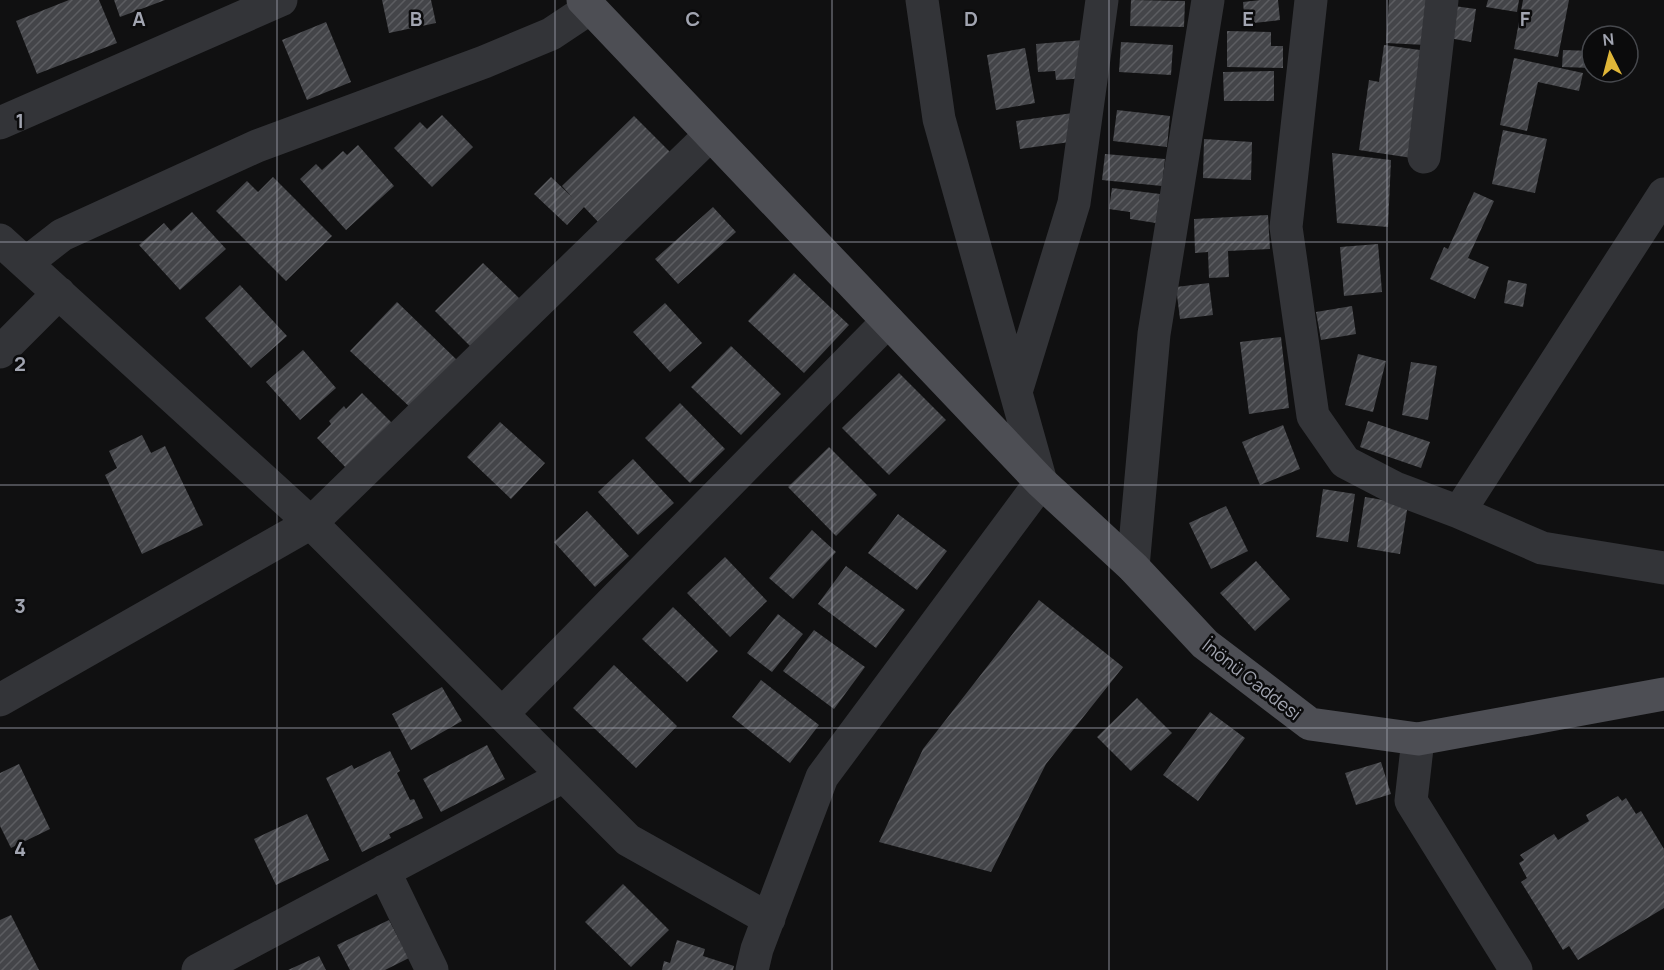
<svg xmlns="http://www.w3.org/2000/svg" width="1664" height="970" font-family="Manrope,sans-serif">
<defs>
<pattern id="building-hatch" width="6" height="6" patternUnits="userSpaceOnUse" patternTransform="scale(1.5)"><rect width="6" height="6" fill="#444549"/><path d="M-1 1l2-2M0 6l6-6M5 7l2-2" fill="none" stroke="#5c5d61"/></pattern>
</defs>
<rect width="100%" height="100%" fill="#101011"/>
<!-- building -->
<path fill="url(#building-hatch)" d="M69,0H99L117,43L37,74L16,21Z
M114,0H165L120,17Z
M382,0H431L436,23L389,33Z
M1131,0L1185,1L1184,27L1130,26Z
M1261,0H1278L1280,20L1245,24L1243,2Z
M1389,0H1429L1426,45L1386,43Z
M1488,0H1519L1517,12L1486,7Z
M1523,0H1569L1558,57L1514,49Z
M1454,6L1476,9L1471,42L1449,38Z
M326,22L351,82L307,100L282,40Z
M1227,31L1271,32V46H1283V68L1227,67Z
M1084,40L1087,78L1056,80L1055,71L1038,72L1036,44Z
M1121,42L1173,45L1171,75L1119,72Z
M1384,45L1427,51L1412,158L1359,150L1369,80L1379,82Z
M1025,48L1035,103L996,110L987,55Z
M1563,50L1592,51V68L1562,67Z
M1514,58L1583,73L1579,91L1538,82L1527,131L1500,125Z
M1274,71V101H1224L1223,72Z
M1117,110L1170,116L1167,147L1113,141Z
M1073,113L1077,141L1020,149L1016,121Z
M442,115L473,147L432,187L394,148L420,122L427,129Z
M634,116L672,154L600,224L584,207L567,225L534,194L551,177L572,197L562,186Z
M1503,130L1547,139L1535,193L1492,184Z
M1204,139L1252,142L1251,180L1203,178Z
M358,145L394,186L346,230L300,179L316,164L322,170L343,151L347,155Z
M1332,153L1391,160L1388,227L1337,223Z
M1105,154L1165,159L1162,186L1102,180Z
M273,177L332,236L286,281L216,211L247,181L258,192Z
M1112,188L1160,194L1156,223L1130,219V212L1109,209Z
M1474,192L1494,201L1468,258L1489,267L1475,299L1430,279L1444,247L1448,249Z
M713,207L736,232L678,284L655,259Z
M192,212L226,249L180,290L139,245L164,223L171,231Z
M1268,215L1270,249L1228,251L1229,277L1209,278L1208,252L1195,253L1194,219Z
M1378,244L1382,292L1344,296L1340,247Z
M483,263L520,299L472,348L435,311Z
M794,273L849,325L804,373L748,321Z
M1508,280L1527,284L1523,307L1504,303Z
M1209,283L1213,315L1180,319L1176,287Z
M240,285L287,336L251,368L205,318Z
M397,302L458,361L412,409L350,351Z
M665,303L702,343L670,372L633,332Z
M1352,306L1356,334L1321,340L1316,312Z
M1281,337L1289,408L1249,414L1240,342Z
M731,346L781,394L741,435L691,387Z
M303,350L336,388L300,420L266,382Z
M1358,354L1386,361L1373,412L1345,405Z
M1411,362L1437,366L1428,420L1402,415Z
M899,373L946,420L889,475L842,428Z
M362,393L395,426L351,473L317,438L331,424L329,421L344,406L346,409Z
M680,403L725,449L690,483L645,438Z
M1368,421L1430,442L1421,468L1360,447Z
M500,422L545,463L511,499L467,457Z
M1283,425L1300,469L1260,485L1242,442Z
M142,435L151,453L165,446L203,525L142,554L105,475L117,468L109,451Z
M829,447L877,495L836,536L788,487Z
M633,459L674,503L638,535L598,492Z
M1323,489L1355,494L1348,542L1316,537Z
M1365,497L1408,504L1400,554L1357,547Z
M1226,506L1248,551L1211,569L1189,523Z
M587,511L629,556L595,587L554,542Z
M898,514L947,551L917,590L868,553Z
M812,530L836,552L793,599L769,578Z
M725,557L767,601L730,637L687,593Z
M1256,561L1290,599L1255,631L1220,593Z
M846,566L905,610L876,648L818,604Z
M1039,600L1123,667L1046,764L991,872L879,842L923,749Z
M673,607L718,651L687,682L642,639Z
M778,614L803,634L772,672L747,653Z
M814,630L865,667L834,709L783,671Z
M614,665L677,726L636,768L573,708Z
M761,680L819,725L790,763L732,717Z
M442,687L462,721L411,750L392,714Z
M1137,698L1172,733L1131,771L1097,737Z
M1210,712L1245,738L1198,801L1163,775Z
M487,745L505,779L441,812L423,779Z
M390,751L400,771L397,773L410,800L414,799L423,818L389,834L391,838L362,852L326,778L352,765L354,769Z
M1381,762L1391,794L1356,805L1345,773Z
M19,764L50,829L11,848L0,826V773Z
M1618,796L1622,801L1626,798L1636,814L1641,811L1664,849V908L1578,960L1569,946L1563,950L1521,882L1527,878L1519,863L1524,860L1520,855L1554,834L1558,840L1589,821L1586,815Z
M307,814L329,860L276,885L254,839Z
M623,884L669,930L631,967L585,922Z
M11,915L39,970H0V920Z
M389,920L399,939L413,956L385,970H350L337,945Z
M677,940L705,949L703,956L734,966L733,970H662L664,961L670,963Z
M319,956L326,970H288Z"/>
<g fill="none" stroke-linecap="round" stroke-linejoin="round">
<!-- minor -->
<path stroke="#333438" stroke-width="33" d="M1311,0L1286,227L1313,416L1345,462L1395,488L1459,512L1542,548L1664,568
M0,123L281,0
M1424,157L1442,0
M0,240L311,523L628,840L769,919
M26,263L62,235L257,146L484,62L551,34L590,8
M0,352L59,293
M1016,392L1074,203L1102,0
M1459,512L1664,194
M1133,567L1154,334L1208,0
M0,700L311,523L710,135
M502,714L888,321
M1418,739L1411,801L1516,970
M384,871L432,970
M198,970L564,776
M752,970L757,949L822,777L1041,482L939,119L922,0"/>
<!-- major -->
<path stroke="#4d4e54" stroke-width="33" d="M583,0L1041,482L1133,567L1205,644L1310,724L1418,739L1664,694"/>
</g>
<!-- grid -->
<path fill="none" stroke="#a2a5b1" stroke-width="1.5" stroke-opacity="0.55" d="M277,0V970M555,0V970M832,0V970M1109,0V970M1387,0V970M0,242H1664M0,485H1664M0,728H1664"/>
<g text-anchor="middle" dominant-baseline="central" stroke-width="5" stroke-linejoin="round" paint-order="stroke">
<!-- street labels -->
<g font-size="18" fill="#a2a5b1" stroke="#0b0b0c">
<text transform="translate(1252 679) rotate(38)">İnönü Caddesi</text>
</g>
</g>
<g font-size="20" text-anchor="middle" font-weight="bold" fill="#a2a5b1" stroke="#0b0b0c" stroke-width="5" stroke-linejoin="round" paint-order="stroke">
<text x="139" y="26">A</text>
<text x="416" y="26">B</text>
<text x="693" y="26">C</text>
<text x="971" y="26">D</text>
<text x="1248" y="26">E</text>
<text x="1525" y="26">F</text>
<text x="20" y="128">1</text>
<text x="20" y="371">2</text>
<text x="20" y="613">3</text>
<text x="20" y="856">4</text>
</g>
<!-- north arrow -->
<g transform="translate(1610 54) rotate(354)"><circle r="28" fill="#0b0b0c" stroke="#47494e" stroke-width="1.5"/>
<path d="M0-4.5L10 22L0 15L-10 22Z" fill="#e0b638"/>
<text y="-9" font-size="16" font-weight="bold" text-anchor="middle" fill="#a2a5b1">N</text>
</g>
</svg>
